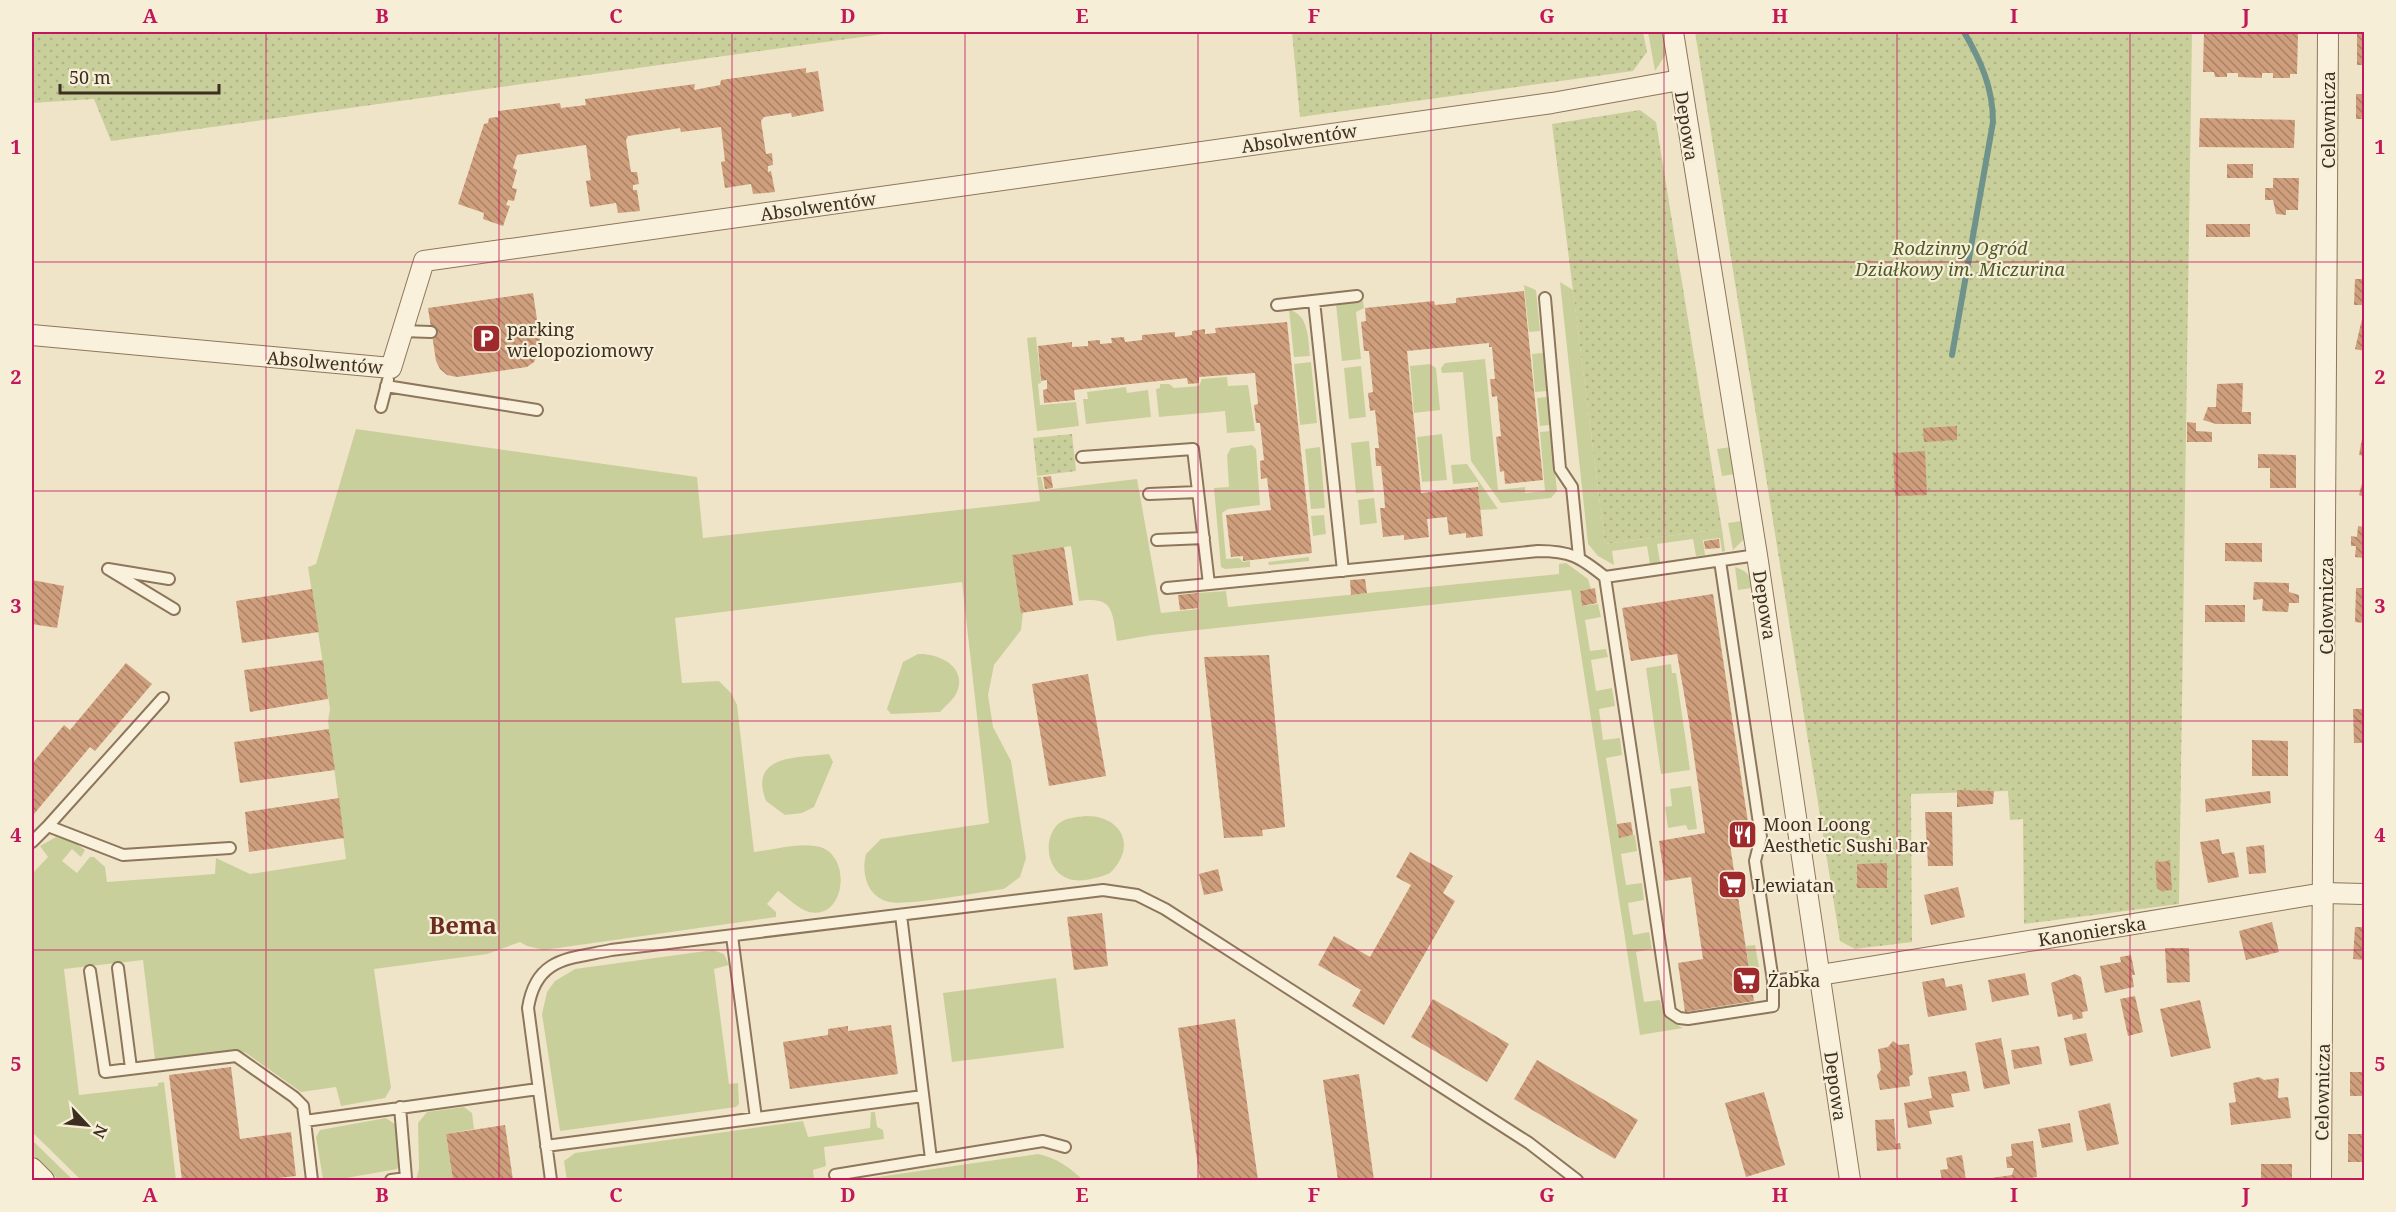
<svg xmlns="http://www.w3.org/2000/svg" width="2396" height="1212" font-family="'Noto Serif',serif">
<defs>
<pattern id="park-dots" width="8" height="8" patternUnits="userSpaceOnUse" patternTransform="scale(1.5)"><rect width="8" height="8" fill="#c9cf9b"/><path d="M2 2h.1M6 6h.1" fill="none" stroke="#aeb285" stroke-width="1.8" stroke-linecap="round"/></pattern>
<pattern id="building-back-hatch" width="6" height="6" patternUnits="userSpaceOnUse" patternTransform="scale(1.5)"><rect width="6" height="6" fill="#cf9f7d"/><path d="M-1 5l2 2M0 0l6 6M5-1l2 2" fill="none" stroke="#a98266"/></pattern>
</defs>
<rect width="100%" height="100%" fill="#f0e4c8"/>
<!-- grass -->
<path fill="#c9cf9b" d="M1648,32H1663L1666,54L1655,71Z
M1560,282L1573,290L1605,544L1722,529L1725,551L1722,552L1720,538L1703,540L1705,555L1696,556L1693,539L1657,544L1660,562L1650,564L1647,546L1612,551L1614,565L1598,556L1588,544Z
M1524,285L1536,290L1540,331L1529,332Z
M1363,301L1364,308L1356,312L1361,359L1342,361L1336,304Z
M1289,310C1309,314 1308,339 1310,356L1294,357Z
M1036,337L1041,383L1038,384L1040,405L1076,402L1079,426L1037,431L1027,338Z
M1543,353L1547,391L1535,392L1532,354Z
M1485,359L1498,490L1525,487V493L1545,491L1540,432L1551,431L1557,491L1551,498L1501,503L1471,461L1463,372L1442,373L1441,368L1445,363Z
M1311,362L1317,423L1300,425L1294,364Z
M1430,364L1436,368L1440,410L1414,413L1410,366Z
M1361,366L1366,417L1349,419L1344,368Z
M1227,377L1228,386L1248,385L1255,431L1227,433L1225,411L1159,417L1156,389L1160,388V384H1169L1174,388L1199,386L1202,379Z
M1126,387L1127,393L1148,390L1151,417L1086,424L1083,399H1088L1087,392Z
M1547,397L1550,425L1540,426L1537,398Z
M356,429L697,477L703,538L1040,501L1037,477H1041L1044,490L1137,479L1161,613L1199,609L1198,593L1226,591L1228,607L1559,574V564L1566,563L1588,579L1591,589L1580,591L1582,606L1598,604L1601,617L1585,620L1590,651L1606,649L1608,657L1591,660L1596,691L1612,688L1615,706L1599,709L1603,740L1620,738L1622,755L1606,758L1619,837L1635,835L1637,851L1621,854L1626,885L1642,883L1644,900L1628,903L1633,935L1649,932L1652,949L1636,952L1644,1002L1660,1000C1663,1015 1669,1021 1683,1028L1640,1035L1571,590L1152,635L1117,641C1112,611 1114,596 1079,601L1071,546L1012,555L1023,613L1021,630L994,665L988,695L993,727L1011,761L1026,858L1020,877L1004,889C980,892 908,906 889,902C867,897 861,873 866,854L881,839L989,823L962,582L675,618L682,683L719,681L731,693L737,705L754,852C773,850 796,843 815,846C853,850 847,921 809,912C798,909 787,897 778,891L767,904L776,912V917L544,950L527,946L520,942L487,954L374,969L391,1088L385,1098L341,1106L336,1087L301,1092L246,1053L235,1050L155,1060L143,960L64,969L79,1095L158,1086V1083L164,1082L176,1180H81L32,1132V874L48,857L40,846L56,837L74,842L85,850L81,857L72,849L62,861L77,873L90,857H94L105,867L107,882L215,874L216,858L250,874L346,859L328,721L330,709L308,567L316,564Z
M1442,434L1447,480L1422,482L1417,437Z
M1369,441L1374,492L1356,493L1351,443Z
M1252,445L1256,449L1260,505L1228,509L1222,513L1226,559L1239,558L1243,562L1250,561V567L1225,569L1221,567L1214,488L1229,487L1227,455L1231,448Z
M1320,447L1325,508L1311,509L1305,449Z
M1731,447L1735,474L1722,476L1717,449Z
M1467,464L1498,509L1480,510L1478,482L1453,484L1451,465Z
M1374,498L1377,523L1360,525L1358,500Z
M1324,515L1326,534L1313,536L1311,516Z
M1741,521L1744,539L1733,550L1728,523Z
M1309,557V561L1269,565L1268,562Z
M1735,567C1747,571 1751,575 1752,588L1738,590Z
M918,654C939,653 969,667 956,694C953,700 945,706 940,712L891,714L887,709L903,662Z
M1671,664L1672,673H1676L1690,770L1661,774L1646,668Z
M829,754L833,762L814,807L802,813L785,815L766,801C748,754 798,758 829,754Z
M1691,786L1697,829L1688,830L1686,825L1668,828L1665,807L1672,806L1670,789Z
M1085,816C1121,815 1138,846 1110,873C1099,878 1081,883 1069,879C1047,872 1042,840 1058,824C1065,818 1076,817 1085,816Z
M1755,945L1759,967L1749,969L1746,946Z
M713,950L724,954L729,965L714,969L729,1084L738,1083L739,1104L736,1107L560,1131L542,1014L547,992L555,981L575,969Z
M1056,978L1064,1048L952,1062L943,993Z
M464,1107L472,1113L474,1129L446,1134L453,1180H416L419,1169L418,1123L427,1112Z
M871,1112H875L877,1127L883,1130L884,1139L824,1147L826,1166L813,1170L814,1180H567L564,1161L575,1153L803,1121L808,1137L870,1128Z
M386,1118L396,1125L399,1165L397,1169L335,1180L323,1179L316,1137L320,1130Z
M32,1140L73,1180H59L32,1154Z
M1038,1154C1057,1158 1069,1167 1083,1180H857Z"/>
<!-- park -->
<path fill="url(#park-dots)" d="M32,32H898L111,141L94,99L32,103Z
M1292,32H1643L1647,52L1633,71L1300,117Z
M1695,32H2192L2179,904L2024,924L2023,819L2010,820L2008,791L1911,794L1912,942L1855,949L1840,941Z
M1640,110L1656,122L1722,529L1605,544L1552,124Z
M1072,434L1076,471L1037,476L1033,438Z"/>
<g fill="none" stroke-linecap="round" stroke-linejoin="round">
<!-- stream -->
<path stroke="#6f938a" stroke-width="6" d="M1952,355L1993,122C1993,88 1981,61 1964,32"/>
</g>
<!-- building -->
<path fill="url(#building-back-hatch)" d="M2204,32L2298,33L2297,74H2290V78H2273V73H2262V78L2238,77V73H2227V77H2215L2214,72H2203Z
M2357,32H2364V65H2357Z
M806,68V73L818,71L824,111L792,117L791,113L764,117L761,121L766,154L772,153L773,165L768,166V172L771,171L775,192L753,194L751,184L725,188L721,162L725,161L721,127L681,132L680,128L628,136L626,140L631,172H637L639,184L633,185V190H637L640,211L618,213L616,203L590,207L586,181L591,180L586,145L517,155L513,168L517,170L512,188L517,189L514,201L508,200L506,205L510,206L503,226L483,219L484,213L458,204L484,124L488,123L489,118L498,117V111L560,103L561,108L586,105L585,99L695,84L694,90L720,85L721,80Z
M2356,94H2364V119H2356Z
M2200,118L2295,120L2294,148L2199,147Z
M2227,164H2253V178H2227Z
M2273,178H2299L2298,210H2286V215L2276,214L2273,200H2265V188H2273Z
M2206,224H2250V237H2206Z
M2355,279H2364V305H2354Z
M1524,291L1543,480L1505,484L1504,471L1500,472L1496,437L1501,436L1497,396L1492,397L1490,379H1495L1492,347H1489V343L1407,351L1421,493L1478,487L1483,536L1466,538V533L1449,535L1447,517L1427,519L1429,537L1404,540V535L1383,537L1380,508H1385L1384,494L1381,466H1376L1375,448H1379L1377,428L1375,410L1370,411L1368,393L1373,392L1369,351H1364L1361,322L1366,321L1365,308L1434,301L1435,305L1456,303V298Z
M533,293L541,346L534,362L527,367L457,377L447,375L440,369L436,361L428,308Z
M2362,319H2364V351L2355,349Z
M1287,322L1312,553L1243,561V556L1231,557L1226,515L1271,510L1267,478L1261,479L1260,461L1264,460L1260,423H1256L1254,405L1258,404L1255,373L1199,377V383L1188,384L1187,378L1074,390L1075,400L1044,403L1043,390L1047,389V380L1041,381L1038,346L1072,342V347L1088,346V341L1100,340V344L1112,343L1111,338L1124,337L1125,342L1142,340V335L1175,332V337L1192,335V331L1205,329V334L1216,333L1215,328Z
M2243,383L2242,412H2251V424H2216L2203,420L2208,407H2216L2217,384Z
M2187,422L2196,423V431L2212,432V442H2187Z
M1957,426V440L1924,442L1923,428Z
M2363,433H2364V456L2359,455Z
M1925,451L1927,495L1895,496L1893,453Z
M2258,454L2296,455V488H2270V468H2258Z
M2364,475V497L2359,495Z
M1051,476L1053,488L1045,489L1043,477Z
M2358,526L2364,527V558L2355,557L2356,546H2351V536L2357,537Z
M1719,539L1720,548L1705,549L1704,541Z
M2225,543H2262V562L2225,561Z
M1064,547L1073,605L1021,613L1012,555Z
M1365,579L1367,593L1351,595L1350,580Z
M32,580L64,586L57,628L32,624Z
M2254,582L2289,583V592L2299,595V603H2289L2288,612L2262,611L2263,599L2253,600Z
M1595,588L1597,603L1582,606L1580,591Z
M2356,588H2364V623L2355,622Z
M312,589L319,632L242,643L236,601Z
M1197,593L1198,608L1180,610L1178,595Z
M1713,594L1750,835L1729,838L1754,1001L1685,1012L1678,963L1703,959L1691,877L1665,881L1659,841L1705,833L1689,722L1677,654L1631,661L1622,608Z
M2205,605H2245V622H2205Z
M1269,655L1285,827L1262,830L1263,836L1224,838L1204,657Z
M323,660L328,699L250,712L244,670Z
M126,663L152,684L95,751L90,747L34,814L32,764L64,725L70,730Z
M1088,674L1106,776L1049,786L1032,684Z
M2353,709H2364V743H2354Z
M329,729L335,770L240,783L234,742Z
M2252,740L2288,741V776H2252Z
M1957,790L1994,791L1993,804L1957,807Z
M2270,791L2271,803L2206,812L2205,799Z
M339,798L344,838L249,852L245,812Z
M1925,812H1952L1953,866H1928Z
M1631,822L1633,835L1619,838L1617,824Z
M2219,839L2222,854L2234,852L2239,877L2208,883L2200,842Z
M2264,845L2266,873L2249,874L2246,847Z
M1410,852L1453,876L1443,893L1455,901L1384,1025L1352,1006L1361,990L1318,965L1334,936L1370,957L1411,885L1396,877Z
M2170,861L2172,890L2161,891L2157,888L2155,862Z
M1887,863V888H1857V864Z
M1218,869L1223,891L1204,895L1199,874Z
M1958,887L1965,917L1931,925L1924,895Z
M1102,913L1108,966L1074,970L1067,917Z
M2272,922L2279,952L2246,960L2239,931Z
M2355,927H2364V960L2353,959Z
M2165,948H2189L2190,982L2167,983Z
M2131,955L2135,975H2132L2134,987L2105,993L2100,966L2121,962L2120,957Z
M2025,973L2029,995L1992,1002L1988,980Z
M2075,974L2081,977L2088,1011L2082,1012L2083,1018L2073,1020L2072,1014L2058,1017L2051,983Z
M1944,978L1946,987L1962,984L1967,1010L1928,1017L1922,982Z
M2135,996L2143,1032L2128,1036L2120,999Z
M1433,999L1509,1044L1487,1082L1411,1037Z
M2200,1000L2211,1048L2171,1057L2160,1009Z
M1235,1019L1258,1180H1200L1178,1028Z
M891,1025L898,1074L790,1089L783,1042L828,1035V1029L848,1026V1031Z
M2086,1033L2093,1061L2070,1066L2064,1038Z
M2001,1038L2010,1084L1984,1089L1975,1043Z
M1893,1041L1899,1045L1909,1044L1913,1074L1909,1077L1910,1086L1880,1090L1877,1075L1881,1070L1878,1049L1888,1047Z
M2039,1046L2042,1064L2014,1069L2011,1050Z
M1537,1060L1638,1120L1615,1159L1514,1099Z
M231,1067L240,1139L291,1132L296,1176L262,1180H182L169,1075Z
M1966,1071L1970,1091L1951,1094L1954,1107L1929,1111L1932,1124L1908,1128L1904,1103L1932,1098L1928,1077Z
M2350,1072H2364V1096H2350Z
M1359,1074L1374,1180H1338L1323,1080Z
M2259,1077L2264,1080L2279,1078L2278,1098L2288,1097L2291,1118L2231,1125L2229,1103L2236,1102L2233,1083Z
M1764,1092L1785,1165L1746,1177L1725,1103Z
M2110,1103L2119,1144L2087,1151L2078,1111Z
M1894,1119L1896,1144L1900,1143L1901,1149L1877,1151L1875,1120Z
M2070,1123L2073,1142L2042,1148L2038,1129Z
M505,1125L513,1180H453L446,1134Z
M2348,1134H2364V1162H2348Z
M2033,1141L2037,1177L2015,1180H1978L2012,1175L2014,1168H2007L2006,1157L2012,1156L2011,1144Z
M1962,1155L1966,1180H1942L1940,1170L1948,1169L1946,1158Z
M2261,1164H2292V1180H2254V1178H2261Z"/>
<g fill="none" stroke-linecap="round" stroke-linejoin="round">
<defs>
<path id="service" d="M1545,298L1560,469L1572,487L1579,557
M1314,301L1343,571
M1277,305L1357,296
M402,331L431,332
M386,386L537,410
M381,407L388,380
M1082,457L1193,449L1209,584L1538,551C1571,551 1580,557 1605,577L1757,555
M1149,494L1198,492
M1157,540L1204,538
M1720,561L1761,837L1755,861L1773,981
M1605,577L1670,1012L1679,1018L1688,1019L1773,1006V981L1820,975
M169,579L108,569L174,609
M1167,588L1209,584
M48,826L163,698
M32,842L48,826L123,855L230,848
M901,915L931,1159
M732,936L756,1118
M118,968L131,1068
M90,971L105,1072L236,1056L294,1097L303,1106L305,1121
M546,1146L923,1096
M835,1175L1043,1141L1065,1147
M312,1180L305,1121L538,1089
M391,1180L406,1178L400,1107
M551,1180L528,1008C536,957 569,959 611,950L1103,890L1137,895L1165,909L1529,1143L1577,1180"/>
<path id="minor" d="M1673,32L1757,555L1850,1180
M32,335L391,368L424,261L1552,103L1680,80
M1820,975L2324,893L2364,894
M32,1168L44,1180
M2321,1180L2328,32"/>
</defs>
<!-- service casing -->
<use href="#service" stroke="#8d765c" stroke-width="14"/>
<!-- minor casing -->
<use href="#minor" stroke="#8d765c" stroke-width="22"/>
<!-- service -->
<use href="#service" stroke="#faf1dc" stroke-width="10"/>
<!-- minor -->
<use href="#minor" stroke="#faf1dc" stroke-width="20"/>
</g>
<!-- grid -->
<path fill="none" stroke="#c2185b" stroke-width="1.5" stroke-opacity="0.55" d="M266,32V1180M499,32V1180M732,32V1180M965,32V1180M1198,32V1180M1431,32V1180M1664,32V1180M1897,32V1180M2130,32V1180M32,262H2364M32,491H2364M32,721H2364M32,950H2364"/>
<!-- icons -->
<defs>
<symbol id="parking-square" viewBox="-11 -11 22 22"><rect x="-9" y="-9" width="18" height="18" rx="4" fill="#9e2a2b" stroke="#f7eed8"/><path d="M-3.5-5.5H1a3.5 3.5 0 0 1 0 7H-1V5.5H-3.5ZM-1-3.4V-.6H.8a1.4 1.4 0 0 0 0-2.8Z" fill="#fff"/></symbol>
<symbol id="restaurant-square" viewBox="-11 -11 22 22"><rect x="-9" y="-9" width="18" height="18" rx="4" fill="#9e2a2b" stroke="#f7eed8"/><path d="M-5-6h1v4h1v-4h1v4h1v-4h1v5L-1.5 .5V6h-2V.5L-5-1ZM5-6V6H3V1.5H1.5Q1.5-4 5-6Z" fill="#fff"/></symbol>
<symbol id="supermarket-square" viewBox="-11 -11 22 22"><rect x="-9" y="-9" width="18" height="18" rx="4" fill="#9e2a2b" stroke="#f7eed8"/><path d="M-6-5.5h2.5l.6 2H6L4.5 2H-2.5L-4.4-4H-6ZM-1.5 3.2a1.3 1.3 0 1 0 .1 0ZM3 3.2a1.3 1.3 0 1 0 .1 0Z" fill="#fff"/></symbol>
</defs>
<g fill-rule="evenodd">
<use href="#parking-square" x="470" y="322" width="33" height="33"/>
<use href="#restaurant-square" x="1726" y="818" width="33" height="33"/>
<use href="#supermarket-square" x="1716" y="868" width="33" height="33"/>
<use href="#supermarket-square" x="1730" y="964" width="33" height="33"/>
</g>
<g text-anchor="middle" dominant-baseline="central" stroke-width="4.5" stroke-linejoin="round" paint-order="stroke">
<!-- street labels -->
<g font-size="18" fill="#3d2e20" stroke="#f7eed8">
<text transform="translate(2328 120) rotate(-90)">Celownicza</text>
<text transform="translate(1687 126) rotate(81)">Depowa</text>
<text transform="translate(1299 138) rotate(-8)">Absolwentów</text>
<text transform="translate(818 206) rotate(-8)">Absolwentów</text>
<text transform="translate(325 362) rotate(5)">Absolwentów</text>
<text transform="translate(1765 605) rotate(81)">Depowa</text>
<text transform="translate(2326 606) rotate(-90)">Celownicza</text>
<text transform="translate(2092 931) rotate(-9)">Kanonierska</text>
<text transform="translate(1836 1086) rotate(82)">Depowa</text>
<text transform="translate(2322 1092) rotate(-89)">Celownicza</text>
</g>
<!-- park labels -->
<g font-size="18" font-style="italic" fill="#4d5a26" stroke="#f7eed8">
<text x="1960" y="248">Rodzinny Ogród<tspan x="1960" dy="21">Działkowy im. Miczurina</tspan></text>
</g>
<!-- poi labels -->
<g font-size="18" fill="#3d2e20" stroke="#f7eed8" text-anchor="start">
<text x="507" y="329">parking<tspan x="507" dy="21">wielopoziomowy</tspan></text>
<text x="1763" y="824">Moon Loong<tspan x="1763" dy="21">Aesthetic Sushi Bar</tspan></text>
<text x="1754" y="885">Lewiatan</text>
<text x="1768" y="980">Żabka</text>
</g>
<!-- district labels -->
<g font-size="24" font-weight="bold" fill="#6b2e1e" stroke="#f7eed8">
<text x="463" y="924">Bema</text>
</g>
</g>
<!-- border -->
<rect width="2396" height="1212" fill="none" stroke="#f7eed8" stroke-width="66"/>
<!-- north arrow -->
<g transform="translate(87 1125) rotate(116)" stroke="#f7eed8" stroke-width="4.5" paint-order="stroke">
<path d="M0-4.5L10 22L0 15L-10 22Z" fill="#3d2e20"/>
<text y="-9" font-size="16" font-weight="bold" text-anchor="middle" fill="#3d2e20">N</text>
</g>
<!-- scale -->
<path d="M60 84v9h159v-9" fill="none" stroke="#3d2e20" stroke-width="3"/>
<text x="69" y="84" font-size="18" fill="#3d2e20" stroke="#f7eed8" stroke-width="4.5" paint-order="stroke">50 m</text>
<rect x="33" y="33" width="2330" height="1146" fill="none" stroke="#c2185b" stroke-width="2"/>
<g font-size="20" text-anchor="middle" font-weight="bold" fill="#c2185b">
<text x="150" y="23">A</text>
<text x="382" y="23">B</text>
<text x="616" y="23">C</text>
<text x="848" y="23">D</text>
<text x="1082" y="23">E</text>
<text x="1314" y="23">F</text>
<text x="1547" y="23">G</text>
<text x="1780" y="23">H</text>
<text x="2014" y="23">I</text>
<text x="2246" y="23">J</text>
<text x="16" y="154">1</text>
<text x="2380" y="154">1</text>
<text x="16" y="384">2</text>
<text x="2380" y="384">2</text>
<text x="16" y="613">3</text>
<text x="2380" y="613">3</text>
<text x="16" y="842">4</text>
<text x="2380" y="842">4</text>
<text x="16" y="1071">5</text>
<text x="2380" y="1071">5</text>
<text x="150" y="1202">A</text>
<text x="382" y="1202">B</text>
<text x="616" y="1202">C</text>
<text x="848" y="1202">D</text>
<text x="1082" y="1202">E</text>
<text x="1314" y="1202">F</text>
<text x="1547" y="1202">G</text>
<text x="1780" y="1202">H</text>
<text x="2014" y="1202">I</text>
<text x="2246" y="1202">J</text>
</g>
</svg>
